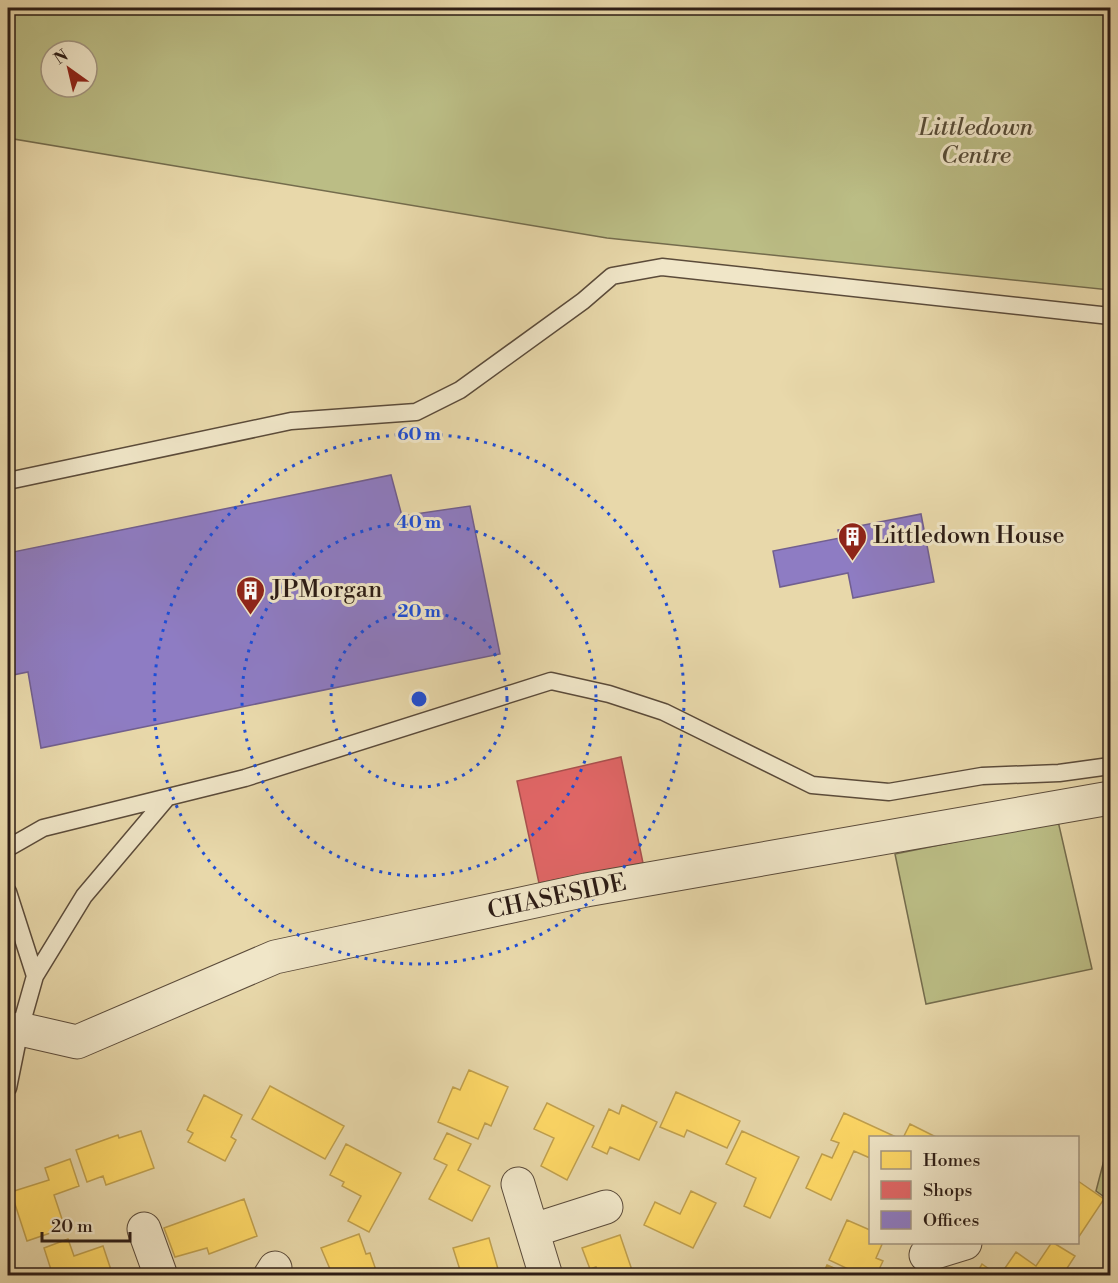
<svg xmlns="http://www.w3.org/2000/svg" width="1118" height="1283" font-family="'Libre Bodoni',serif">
<rect width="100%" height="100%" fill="#e8d8aa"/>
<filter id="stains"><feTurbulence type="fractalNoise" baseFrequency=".00333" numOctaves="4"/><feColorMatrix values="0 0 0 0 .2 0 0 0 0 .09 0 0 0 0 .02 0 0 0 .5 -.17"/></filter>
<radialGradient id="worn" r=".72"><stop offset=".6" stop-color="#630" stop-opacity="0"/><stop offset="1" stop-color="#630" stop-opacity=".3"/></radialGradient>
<!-- green -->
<path fill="#bbbd85" stroke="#746c4d" stroke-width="1.5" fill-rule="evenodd" d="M8,8H1110V290L607,238L8,138ZM51,51H87V87H51Z
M1058,821L1092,969L926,1004L895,854Z
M1110,1137V1201L1096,1191Z"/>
<!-- homes -->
<path fill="#ffd966" stroke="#c0a04e" stroke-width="1.5" d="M469,1070L508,1087L491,1126L485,1123L478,1139L438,1122L453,1087L460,1090Z
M270,1086L344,1126L325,1159L252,1119Z
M676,1092L740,1121L727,1148L687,1130L684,1137L660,1127Z
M204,1095L242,1115L231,1137L236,1140L225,1161L188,1142L193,1133L187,1130Z
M547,1103L594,1126L567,1180L541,1166L554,1138L534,1129Z
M622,1105L657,1122L639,1160L610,1147L607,1154L592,1147L609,1109L619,1114Z
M844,1113L894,1136L870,1138V1158L854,1151L831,1200L806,1188L822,1154L832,1158L839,1143L831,1140Z
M910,1124L938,1138H903Z
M141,1131L154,1168L106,1185L103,1176L87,1182L76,1150L118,1135L119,1138Z
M742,1131L799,1157L770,1218L744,1206L756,1178L726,1164Z
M447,1133L471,1144L458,1170L490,1186L472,1221L429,1199L447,1165L434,1159Z
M346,1144L401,1173L369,1232L348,1221L361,1196L342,1186L344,1182L330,1175Z
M70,1159L79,1186L54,1195L65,1228L27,1241L11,1192L49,1180L45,1168Z
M1078,1181L1104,1199L1078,1238Z
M691,1191L716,1203L693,1248L644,1225L655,1202L680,1214Z
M244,1199L257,1236L209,1254L207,1248L175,1257L164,1228Z
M847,1220L870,1230V1242H883L876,1258L883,1261L876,1276H863L829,1260Z
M359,1234L366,1254L370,1253L378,1276H333L321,1248Z
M620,1235L634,1276H599L596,1267L590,1269L582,1248Z
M489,1238L500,1276H451L450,1273L460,1270L453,1248Z
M68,1239L74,1256L103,1246L113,1276H53L44,1248Z
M1052,1242L1075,1256L1062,1276H1016L1005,1268L1016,1252L1036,1266Z
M982,1264L999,1276H975Z
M827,1265L853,1276H822Z"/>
<!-- shops -->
<path fill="#e06666" stroke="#aa504e" stroke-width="1.5" d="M621,757L643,863L539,883L517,781Z"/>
<!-- offices -->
<path fill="#8e7cc3" stroke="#715f8f" stroke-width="1.5" d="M391,475L402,516L470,506L500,654L41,748L28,672L8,676V553Z
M921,514L934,582L853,598L848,573L780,587L773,551L840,538L838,530Z"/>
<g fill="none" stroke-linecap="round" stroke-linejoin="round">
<defs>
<path id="lane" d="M8,481L291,421L416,412L460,390L583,301L612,276L662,267L1110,316
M8,848L43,828L245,778L551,681L609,694L664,712L812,785L889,792L982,776L1059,773L1110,766
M8,892L35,976
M8,1088L20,1029L35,976L84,896L166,799"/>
<path id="street" d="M20,1029L77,1042L275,957L586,890L1110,798
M518,1184L546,1276
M144,1229L161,1276
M534,1230L606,1207
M926,1255L965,1243
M270,1276L275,1268"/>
</defs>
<!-- lane casing -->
<use href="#lane" stroke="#5b4b3a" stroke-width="19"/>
<!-- street casing -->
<use href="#street" stroke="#5b4b3a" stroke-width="35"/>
<!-- lane -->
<use href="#lane" stroke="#f0e6c8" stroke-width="16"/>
<!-- street -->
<use href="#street" stroke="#f0e6c8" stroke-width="33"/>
</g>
<!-- distance rings -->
<g fill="none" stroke="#1d4ed8" stroke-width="3" stroke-dasharray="3 6">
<circle cx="419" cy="699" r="88"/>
<circle cx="419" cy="699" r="177"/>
<circle cx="419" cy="699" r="265"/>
</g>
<!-- icons -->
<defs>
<symbol id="building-pin" viewBox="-11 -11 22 30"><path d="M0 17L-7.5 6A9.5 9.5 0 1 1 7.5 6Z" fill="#8f2418" stroke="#f0e6c8"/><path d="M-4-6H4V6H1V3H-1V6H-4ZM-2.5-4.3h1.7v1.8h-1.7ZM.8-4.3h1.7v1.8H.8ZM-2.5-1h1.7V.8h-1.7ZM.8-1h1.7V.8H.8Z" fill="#fff"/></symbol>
</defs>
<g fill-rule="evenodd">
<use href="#building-pin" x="836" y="520" width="33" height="45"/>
<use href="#building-pin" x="234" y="574" width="33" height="45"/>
</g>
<g text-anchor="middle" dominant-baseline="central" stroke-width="6" stroke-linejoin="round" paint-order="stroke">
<!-- park labels -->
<g font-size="24" font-style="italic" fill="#574c37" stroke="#f0e6c8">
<text x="976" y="128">Littledown<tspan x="976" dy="28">Centre</tspan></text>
</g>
<!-- poi labels -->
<g font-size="24" fill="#2c1c15" stroke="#f0e6c8" text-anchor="start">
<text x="873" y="536">Littledown House</text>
<text x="271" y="590">JPMorgan</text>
</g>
<!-- street labels -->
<g font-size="24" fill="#2c1c15" stroke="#f0e6c8">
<text transform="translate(557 897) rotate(-12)">CHASESIDE</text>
</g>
</g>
<circle cx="419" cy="699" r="9" fill="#1d4ed8" stroke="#f0e6c8" stroke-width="3"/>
<g font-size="18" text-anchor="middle" font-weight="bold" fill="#1d4ed8" stroke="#f0e6c8" stroke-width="6" stroke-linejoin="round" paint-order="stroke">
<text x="419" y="440">60 m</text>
<text x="419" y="528">40 m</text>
<text x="419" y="617">20 m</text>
</g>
<!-- margin -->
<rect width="1118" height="1283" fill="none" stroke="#e8d8aa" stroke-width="30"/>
<rect x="9" y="9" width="1100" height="1265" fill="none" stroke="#2c1c15" stroke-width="3"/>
<rect x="15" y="15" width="1088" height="1253" fill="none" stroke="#2c1c15" stroke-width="1.5"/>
<!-- legend -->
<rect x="869" y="1136" width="210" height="108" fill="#f0e6c8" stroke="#a29580" stroke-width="1.5"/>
<rect x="881" y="1151" width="30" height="18" fill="#ffd966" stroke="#a29580" stroke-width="1.5"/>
<text x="923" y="1166" font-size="18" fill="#2c1c15">Homes</text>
<rect x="881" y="1181" width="30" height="18" fill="#e06666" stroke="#a29580" stroke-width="1.5"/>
<text x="923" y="1196" font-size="18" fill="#2c1c15">Shops</text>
<rect x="881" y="1211" width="30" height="18" fill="#8e7cc3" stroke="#a29580" stroke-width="1.5"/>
<text x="923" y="1226" font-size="18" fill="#2c1c15">Offices</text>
<!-- north arrow -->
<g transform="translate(69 69) rotate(326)"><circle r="28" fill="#f0e6c8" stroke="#a29580" stroke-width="1.5"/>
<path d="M0-4.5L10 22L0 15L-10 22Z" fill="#8f2418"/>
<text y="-9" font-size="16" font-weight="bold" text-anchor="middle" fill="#2c1c15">N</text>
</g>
<!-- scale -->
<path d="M42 1232v9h88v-9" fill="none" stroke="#2c1c15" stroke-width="3"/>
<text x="51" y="1232" font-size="18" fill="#2c1c15" stroke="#f0e6c8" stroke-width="4.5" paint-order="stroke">20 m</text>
<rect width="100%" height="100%" filter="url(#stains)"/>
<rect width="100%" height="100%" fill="url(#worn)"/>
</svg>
